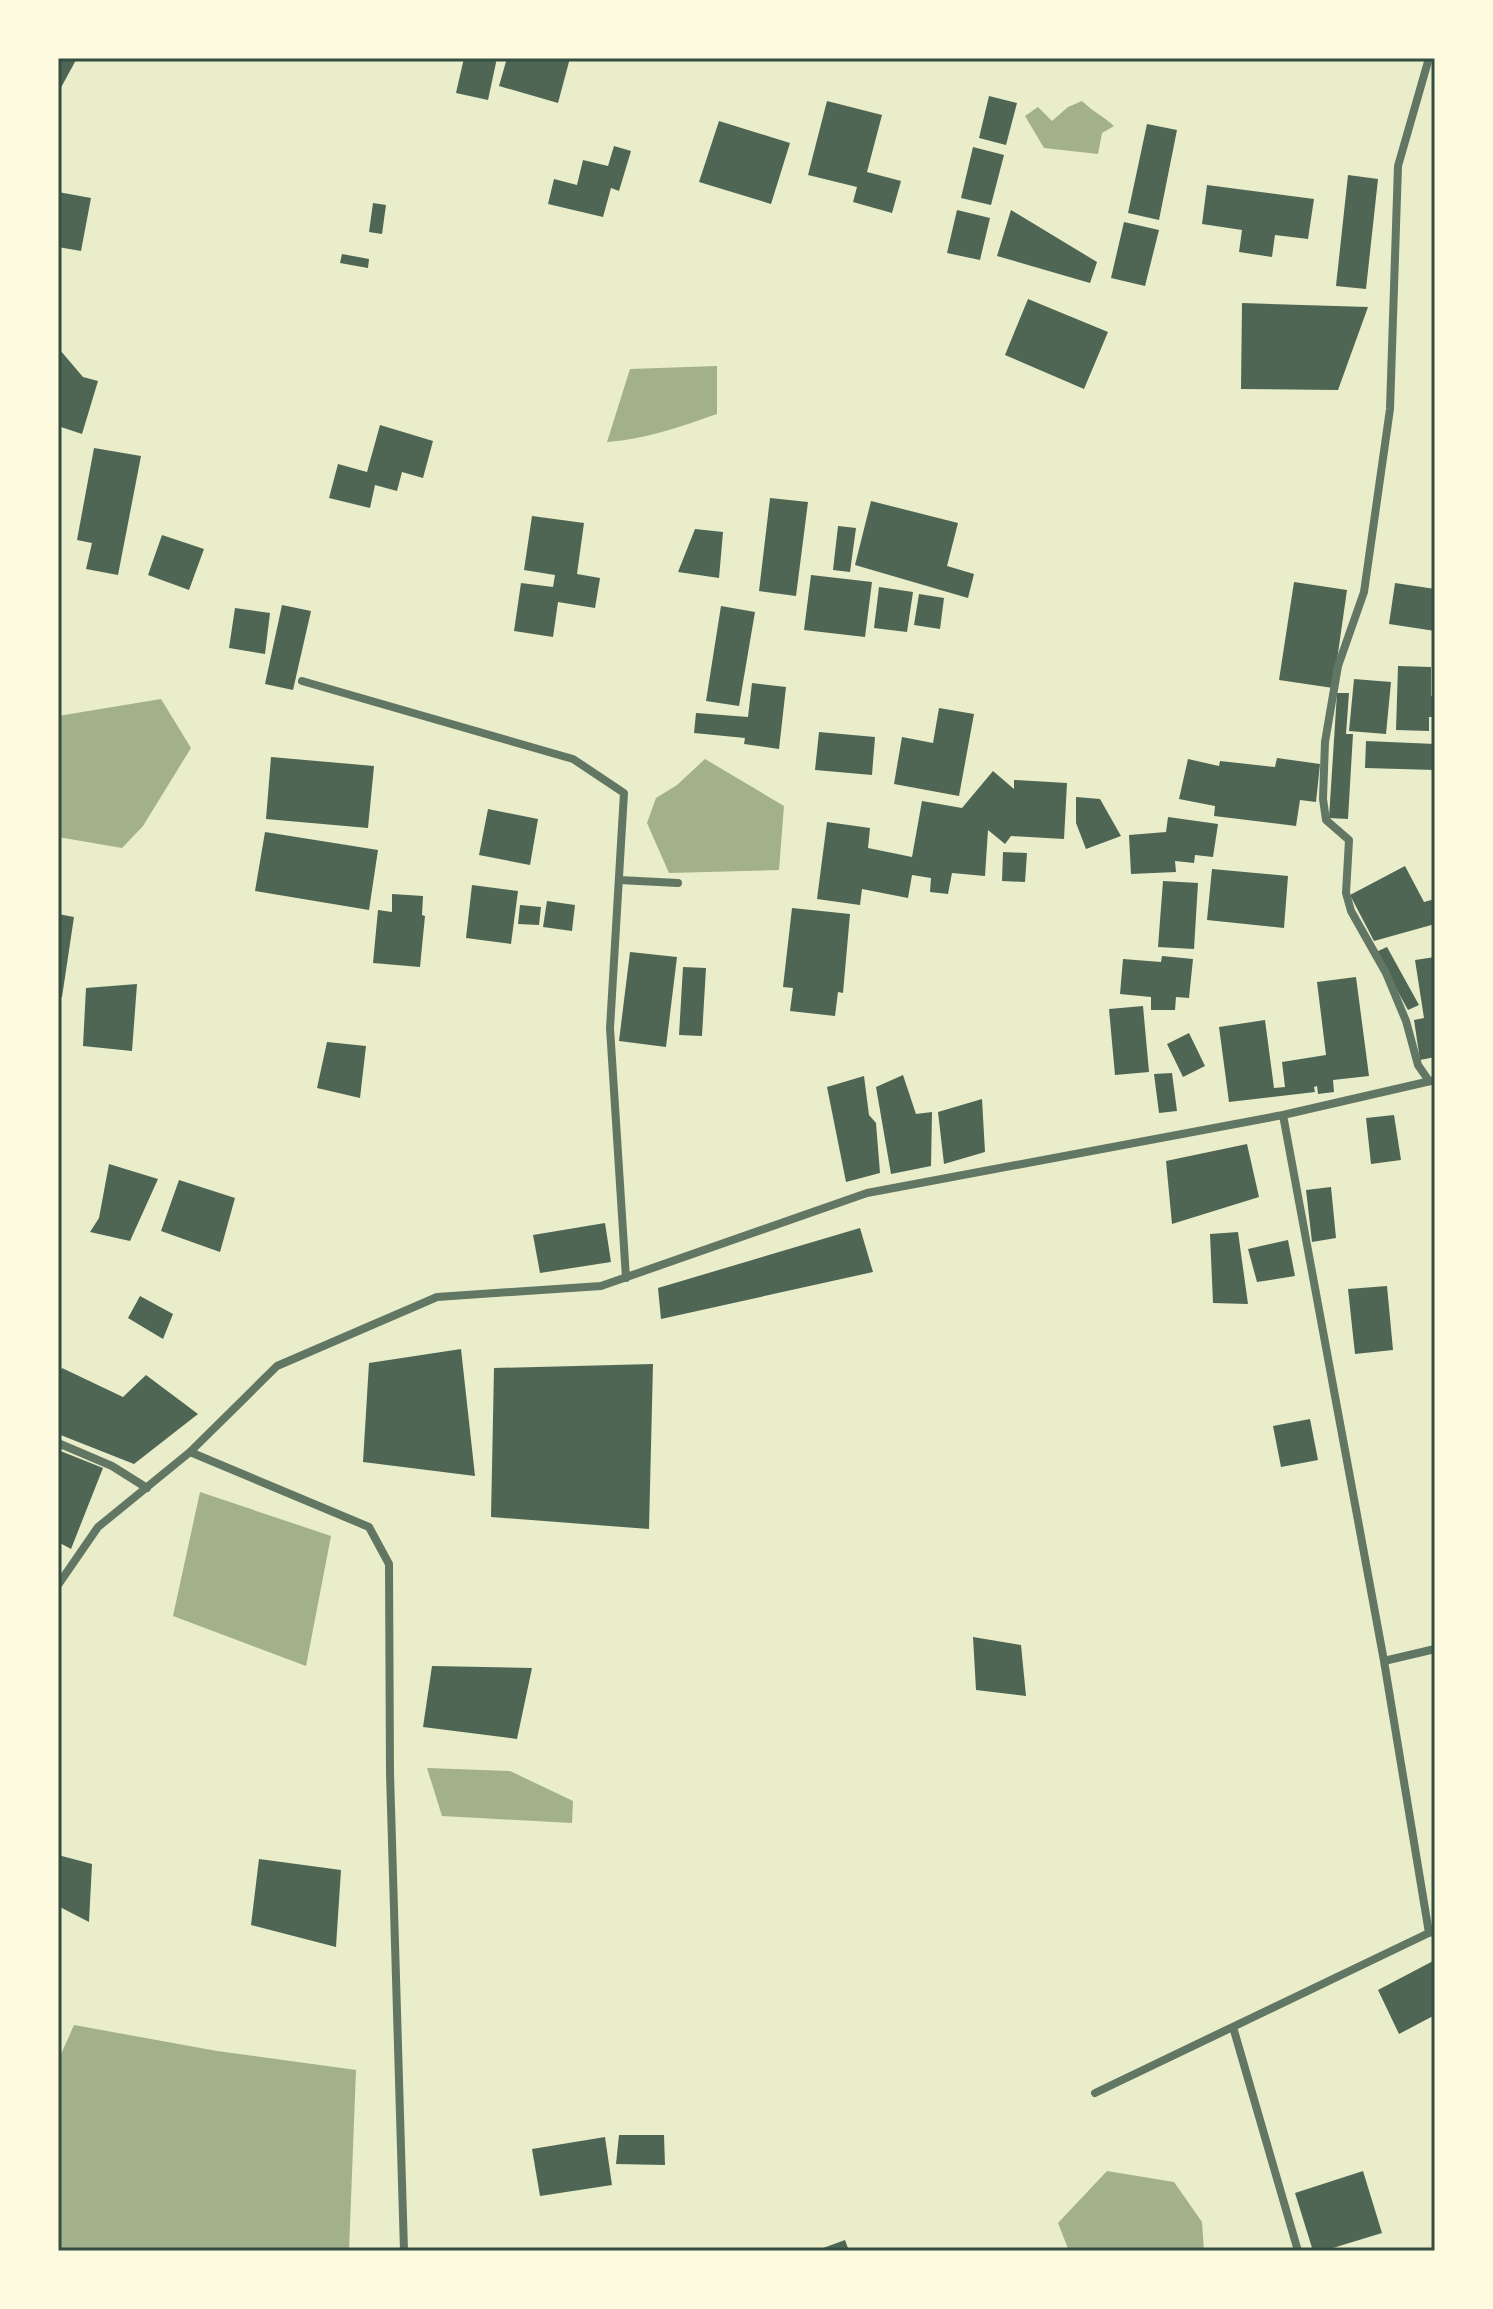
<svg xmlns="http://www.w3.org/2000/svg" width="1493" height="2309" font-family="Overpass,sans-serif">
<rect width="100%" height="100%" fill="#e9edc9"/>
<!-- water -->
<path fill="#a3b18a" d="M1082,101C1092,111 1103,116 1114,126L1102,133L1098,154L1044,148L1025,116L1038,107L1052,121L1068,107Z
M717,366V414C680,427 646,439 607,442L630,369Z
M161,699L191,748L143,826L122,848L58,837V716Z
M705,759L784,806L779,870L669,873L647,823L656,798L677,785Z
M200,1492L331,1536L306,1666L173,1616Z
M427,1768L510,1771L573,1801L572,1823L442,1816Z
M74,2025L217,2051L356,2070L349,2251H58V2061Z
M1107,2171L1174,2182L1202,2222L1204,2251H1069L1058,2223Z"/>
<!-- building -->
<path fill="#4f6655" d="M58,58L76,60L58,93Z
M464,58H497L488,100L456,93Z
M507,58H570L558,103L499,86Z
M989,96L1017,103L1006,145L979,138Z
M827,101L882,115L867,172L901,181L892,213L853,202L857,187L808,175Z
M719,121L790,143L771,204L699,182Z
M1147,124L1177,130L1159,220L1128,213Z
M614,146L631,151L619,191L611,188L603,217L548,204L554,179L577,185L583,160L608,166Z
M973,147L1004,155L991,205L961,198Z
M1348,175L1378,179L1366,289L1336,286Z
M1207,185L1314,199L1308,239L1275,235L1272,257L1239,252L1242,230L1202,224Z
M58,192L91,198L81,251L58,247Z
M373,203L386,205L382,234L369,232Z
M957,210L990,218L980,260L947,253Z
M1011,210L1097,262L1090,283L997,256Z
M1124,222L1159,230L1145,286L1111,278Z
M342,254L369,259L368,268L340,263Z
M1028,299L1108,332L1084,389L1005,355Z
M1242,303L1368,307L1338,390L1241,389Z
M60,350L83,377L98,381L82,434L58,426V356Z
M380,425L433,441L423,478L402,472L397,491L375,485L370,508L329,498L338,464L367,472Z
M94,448L141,456L118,575L86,569L92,543L77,540Z
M770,498L808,502L796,596L759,591Z
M871,501L958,523L947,566L974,574L968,598L855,565Z
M532,516L584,523L577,574L600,578L595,608L558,602L553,637L514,631L521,583L553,587L555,575L524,570Z
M838,526L856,528L850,572L833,570Z
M695,529L723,532L719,578L678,572Z
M162,535L204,549L189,590L148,575Z
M811,575L872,582L865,637L804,630Z
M1294,582L1347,590L1333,688L1279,680Z
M1395,583L1435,589V631L1389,624Z
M879,587L913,592L907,632L874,628Z
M919,594L944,598L940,629L914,625Z
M282,605L311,611L293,690L265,684Z
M721,606L755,612L739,706L706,701Z
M235,608L270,613L265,654L229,648Z
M1398,666L1431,667V696H1435V717H1429V731L1396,730Z
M1354,679L1391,682L1386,734L1349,731Z
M752,683L786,687L779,749L744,744L745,738L694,733L696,713L748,717Z
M1337,693H1349L1346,734H1353L1348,819L1329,818Z
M939,708L974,714L959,796L894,784L902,737L933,743Z
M819,732L875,737L872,775L815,770Z
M1366,741L1435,744V770L1365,768Z
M271,757L374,766L368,828L266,819Z
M1277,758L1320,764L1316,802L1300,800L1296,826L1214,816L1215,806L1179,799L1188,759L1219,766L1220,761L1275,767Z
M993,771L1014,789V780L1067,783L1064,839L1011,836L1005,844L988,830L985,876L952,873L948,894L930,892L931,878L912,875L908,898L862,889L860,905L817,899L827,822L870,828L868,848L912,857L922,801L962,808Z
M1076,797L1100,799L1121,836L1086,849L1076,823Z
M488,809L538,819L530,865L479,855Z
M1168,817L1218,824L1213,857L1195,855L1194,863L1175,861L1176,872L1131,874L1129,835L1166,832Z
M265,832L378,850L369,910L255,891Z
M1003,852L1027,853L1025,882L1002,881Z
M1405,866L1424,902L1435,899V924L1374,941L1350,895Z
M1212,869L1288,876L1284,928L1207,920Z
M1163,881L1198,883L1194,949L1158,947Z
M472,885L518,891L511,944L466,938Z
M392,894L423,896L422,915L425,916L420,967L373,963L378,910L392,912Z
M547,901L575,905L572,931L543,927Z
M520,905L541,907L539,925L518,924Z
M792,908L850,914L843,993L838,992L835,1016L790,1011L793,988L783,987Z
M58,914L74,917L62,997H58Z
M1387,947L1419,1005L1408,1010L1376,952Z
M630,952L677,957L666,1047L619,1041Z
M1162,956L1193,959L1189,998L1176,997L1175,1010H1151V997L1120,994L1123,959L1161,962Z
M1435,957V1057L1420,1060L1414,1020L1424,1018L1415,960Z
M683,967L706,968L702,1036L679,1035Z
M1356,977L1369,1076L1333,1080L1334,1092L1318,1094L1317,1086L1314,1087L1315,1092L1229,1102L1219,1027L1265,1020L1274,1088L1285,1087L1282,1062L1326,1055L1317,982Z
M137,984L132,1051L83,1046L86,988Z
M1143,1006L1149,1072L1115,1075L1109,1009Z
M1189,1033L1205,1066L1183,1077L1167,1044Z
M327,1042L366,1046L360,1098L317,1088Z
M1172,1073L1177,1111L1159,1113L1154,1074Z
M903,1075L916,1114L932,1112L931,1166L891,1174L876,1087Z
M864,1076L869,1115L876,1123L880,1173L846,1182L827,1087Z
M982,1099L985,1152L944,1164L938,1112Z
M1394,1115L1401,1160L1371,1164L1366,1118Z
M1247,1144L1259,1197L1172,1224L1166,1161Z
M109,1164L158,1179L130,1241L90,1232L99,1218Z
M179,1180L235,1198L220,1252L161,1231Z
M1331,1187L1336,1238L1312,1242L1306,1190Z
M605,1223L611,1262L540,1273L533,1235Z
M860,1228L873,1272L661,1319L658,1288Z
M1238,1232L1248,1304L1213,1303L1210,1234Z
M1288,1240L1295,1276L1257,1282L1248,1249Z
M1387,1286L1393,1350L1355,1354L1348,1289Z
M140,1296L173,1314L163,1339L128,1318Z
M461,1349L475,1476L363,1462L369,1363Z
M653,1364L649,1529L491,1517L494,1368Z
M62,1368L123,1397L146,1375L198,1414L134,1464L58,1434V1376Z
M1310,1419L1318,1460L1281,1467L1273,1426Z
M58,1450L103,1468L71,1549L58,1542Z
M973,1637L1021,1645L1026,1696L976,1690Z
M432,1666L532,1668L517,1739L423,1727Z
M58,1855L92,1864L89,1922L58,1906Z
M259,1859L341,1870L336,1947L251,1925Z
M1435,1960V2015L1399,2034L1378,1990Z
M619,2135H664L665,2165L616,2164Z
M605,2137L612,2185L540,2196L532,2149Z
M1363,2171L1382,2233L1323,2251H1313L1295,2193Z
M845,2240L849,2251H815Z"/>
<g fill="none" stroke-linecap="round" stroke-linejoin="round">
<!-- minor -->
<path stroke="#617663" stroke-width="8" d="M1429,58L1398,166L1390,409L1364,592L1338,666L1325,742L1323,799L1326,820L1349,840L1346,893L1351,911L1386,973L1406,1021L1418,1065L1429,1081
M302,681L573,759L624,793L610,1028L626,1278
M619,880L678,883
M1283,1115L1384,1661L1429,1933
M58,1443L112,1466L147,1488
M190,1452L369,1527L389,1564L390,1773L404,2251
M58,1585L98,1527L190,1452L277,1366L437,1297L601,1286L867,1193L1283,1115L1435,1080
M1384,1661L1435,1649
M1233,2027L1298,2251
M1095,2093L1435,1930"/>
</g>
<!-- border -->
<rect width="1493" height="2309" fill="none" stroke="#fefae0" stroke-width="120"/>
<rect x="60" y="60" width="1373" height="2189" fill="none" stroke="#344e41" stroke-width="3"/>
</svg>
